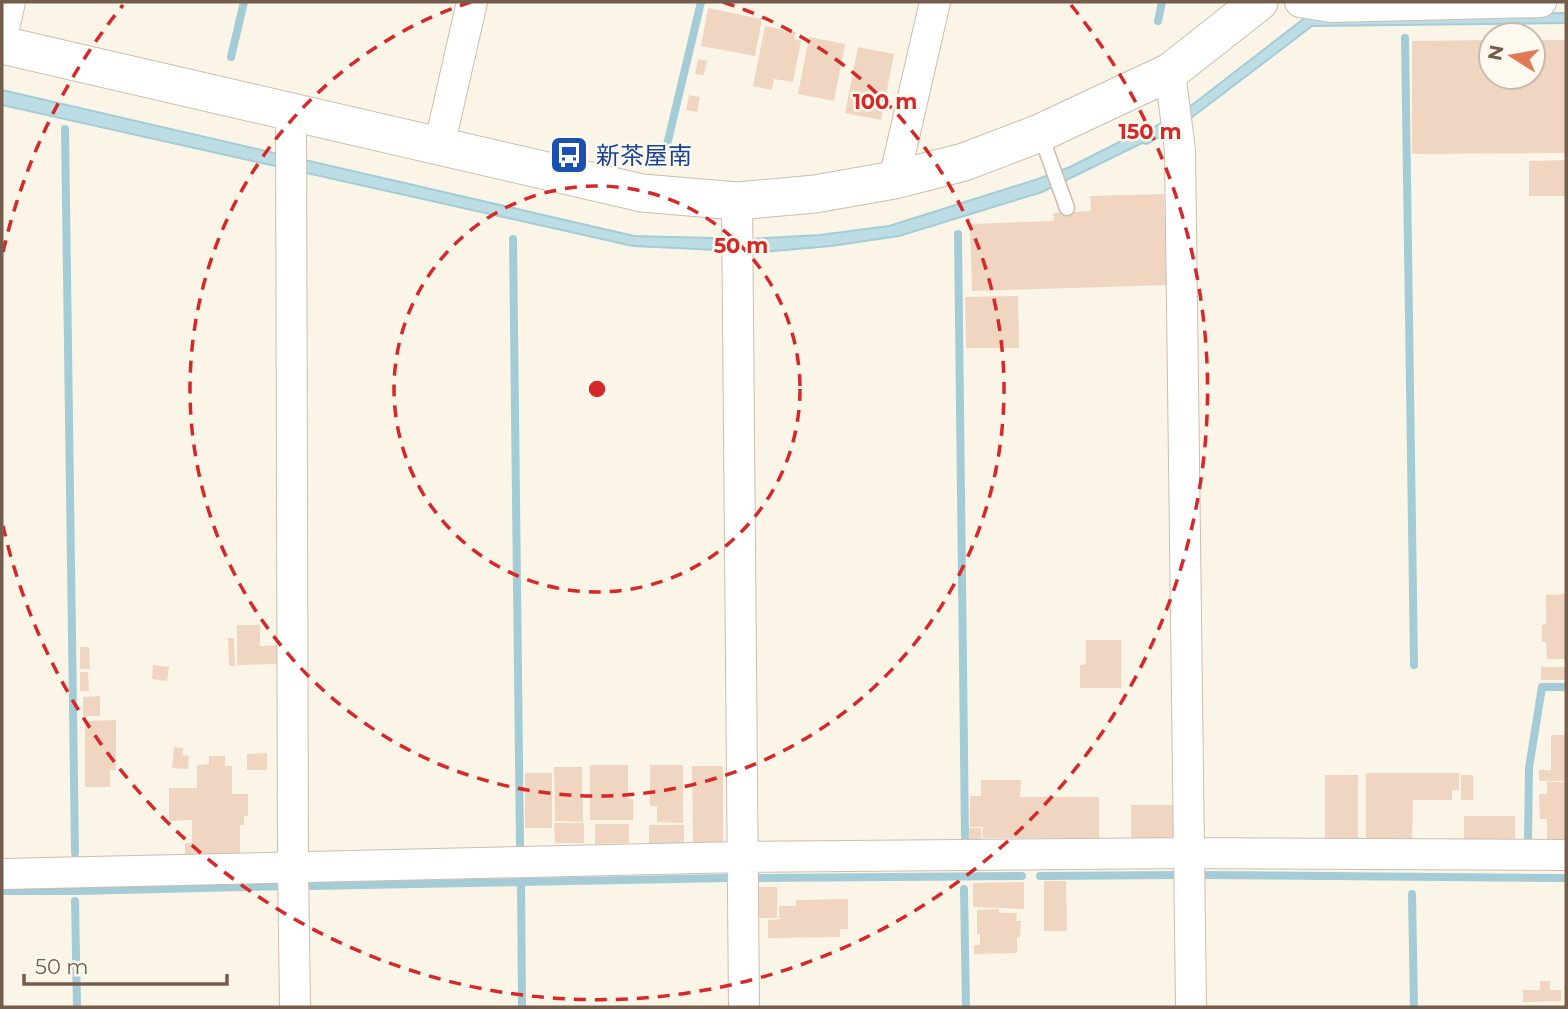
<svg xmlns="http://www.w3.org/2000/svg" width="1568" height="1009" font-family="Montserrat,'Noto Sans JP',sans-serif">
<rect width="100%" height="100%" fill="#fbf5e8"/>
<!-- water -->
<path fill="#bddde5" stroke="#a4ccd6" stroke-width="2" d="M1566,13V23L1312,26L1191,118L1147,144L1142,143L1042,192L899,236L831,246L761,252L633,246L2,105V90L634,236L751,239L820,235L889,226L1038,179L1070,167L1139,132H1146L1192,105L1306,17Z"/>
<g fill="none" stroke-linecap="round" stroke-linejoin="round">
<!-- stream -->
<path stroke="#a4ccd6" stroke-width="8" d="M1158,21L1162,2
M1405,38L1414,665
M231,57L244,2
M65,129L75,853
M666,149L701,2
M958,234L965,837
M513,239L520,845
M1528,839L1529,768L1542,687H1566
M1201,875L1566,878
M1040,876L1175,875
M757,878L1022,876
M521,882L522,1007
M311,886L728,878
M964,889L966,1007
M2,891H76L287,886
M1412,894L1414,1007
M75,901L77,1007"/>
</g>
<!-- building -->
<path fill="#f0d6c1" d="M708,8L762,19L755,56L701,46Z
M765,26L796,32L794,39L801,41L793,82L774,79L772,90L753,86Z
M809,37L845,44L834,101L798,94Z
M1491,40V77H1533V40H1566V153L1412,154V41Z
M858,47L894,54L881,120L845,113Z
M698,59L707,61L704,75L695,74Z
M689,95L700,97L697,112L686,110Z
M1566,160V196H1529V161Z
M1164,194L1167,285L972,291L970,224L1054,221L1053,213L1091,211L1090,196Z
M1018,296L1019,348H966L965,297Z
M1566,594V659H1547L1546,642H1542V625L1546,624V595Z
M237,625H260V646L280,645V664L237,665Z
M228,638H234L235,666H229Z
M1086,640H1121V688H1080V665L1086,664Z
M80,647H89L90,669H80Z
M153,665L169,667L167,681L152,679Z
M1541,667H1566V680H1541Z
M80,672H88L89,691H80Z
M100,696V716H83V697Z
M116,720V770H110V787H85V721Z
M1551,735H1566V781H1539V770H1551Z
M174,747L183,748L182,755L189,756L188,769L172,768Z
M267,753V770H247V754Z
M209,756H225V766H232V794H248V816H244V825H240V854H185V843H192V820L169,821V788H197V765L209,764Z
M590,765H628V799H633V820H590Z
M650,765H683V823L657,822V806H650Z
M692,766H723V842L693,843Z
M554,767H582L583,822L555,821Z
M525,773H552V828H525Z
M1366,773H1459V790H1452V800H1413L1412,841H1366Z
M1325,775H1358V838H1325Z
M1461,775H1473V800H1461Z
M981,780H1021L1020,797H1099V838H982L983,827H970V796H981Z
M1547,782H1566V840H1547V819H1540L1539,794H1547Z
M1131,805H1174V838H1145V840H1131Z
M1464,816H1515V841H1464Z
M554,823H584V843H555Z
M595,824H629V843L595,844Z
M649,825H684V844H649Z
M969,828H981V839H969Z
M1044,881H1066L1067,931H1044Z
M1024,882V909L973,907V883Z
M757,887H777V918H757Z
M848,899V929H840V937L768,938V920L782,919L779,918V906H796V900Z
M999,909V913H1017L1016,921H1021L1020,937H1017V953L974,954V945H980V934H977V910Z
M1540,981H1550V990H1561V1001L1523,1002V990H1540Z"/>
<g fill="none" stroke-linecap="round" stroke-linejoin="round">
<defs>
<path id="service" d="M1040,133L1067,208"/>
<path id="minor" d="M1300,2L1331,7L1541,2
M2,37L10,2
M1170,72L1180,150L1191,1007
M291,112L293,866L295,1007
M439,147L472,2
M894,180L935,2
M737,201L744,1007
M2,874L742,857L1190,853L1566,855"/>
<path id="tertiary" d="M2,45L642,193L737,201L815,194L894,180L964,162L1040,133L1170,72L1259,2"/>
</defs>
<!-- service casing -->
<use href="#service" stroke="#cdbdaf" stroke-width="17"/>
<!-- minor casing -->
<use href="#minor" stroke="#cdbdaf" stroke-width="32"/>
<!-- tertiary casing -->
<use href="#tertiary" stroke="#cdbdaf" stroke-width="39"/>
<!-- service -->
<use href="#service" stroke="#fff" stroke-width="14"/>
<!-- minor -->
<use href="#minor" stroke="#fff" stroke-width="30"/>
<!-- tertiary -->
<use href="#tertiary" stroke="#fff" stroke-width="37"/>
</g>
<!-- distance rings -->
<g fill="none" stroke="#d62828" stroke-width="3.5" stroke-dasharray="12 9">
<circle cx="597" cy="389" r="203"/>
<path d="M723 2A407 407 0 1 1 471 2"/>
<path d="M3 252A610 610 0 0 1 123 5M1071 5A610 610 0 1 1 3 526"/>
</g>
<!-- icons -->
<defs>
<symbol id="bus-square" viewBox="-11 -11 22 22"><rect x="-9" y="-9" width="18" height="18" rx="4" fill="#1a4fb4" stroke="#fef9ef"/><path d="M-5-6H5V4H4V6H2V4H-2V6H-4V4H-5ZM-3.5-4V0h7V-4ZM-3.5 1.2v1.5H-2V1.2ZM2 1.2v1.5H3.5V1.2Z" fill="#fff"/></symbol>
</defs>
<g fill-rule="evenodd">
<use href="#bus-square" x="547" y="133" width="44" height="44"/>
</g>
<g text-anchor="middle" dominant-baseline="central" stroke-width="5" stroke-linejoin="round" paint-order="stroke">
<!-- transit labels -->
<g font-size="24" fill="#164399" stroke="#fef9ef" text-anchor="start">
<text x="596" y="155">新茶屋南</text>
</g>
</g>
<circle cx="597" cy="389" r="10" fill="#d62828" stroke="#fef9ef" stroke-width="3.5"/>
<g font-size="21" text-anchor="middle" font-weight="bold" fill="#d62828" stroke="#fef9ef" stroke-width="5" stroke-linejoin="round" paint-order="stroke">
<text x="885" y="109">100 m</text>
<text x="1150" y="139">150 m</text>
<text x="741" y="253">50 m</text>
</g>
<!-- border -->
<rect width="1568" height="1009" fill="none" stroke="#755d4d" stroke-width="7"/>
<!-- north arrow -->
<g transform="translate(1512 56) rotate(281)"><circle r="33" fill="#fef9ef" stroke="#c7bbae" stroke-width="2"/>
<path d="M0-5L12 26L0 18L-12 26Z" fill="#df7a54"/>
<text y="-10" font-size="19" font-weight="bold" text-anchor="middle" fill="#755d4d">N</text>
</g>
<!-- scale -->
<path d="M24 974v10h203v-10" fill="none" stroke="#755d4d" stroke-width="3.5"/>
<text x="35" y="974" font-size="21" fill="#755d4d" stroke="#fef9ef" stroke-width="5" paint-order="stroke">50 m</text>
</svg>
